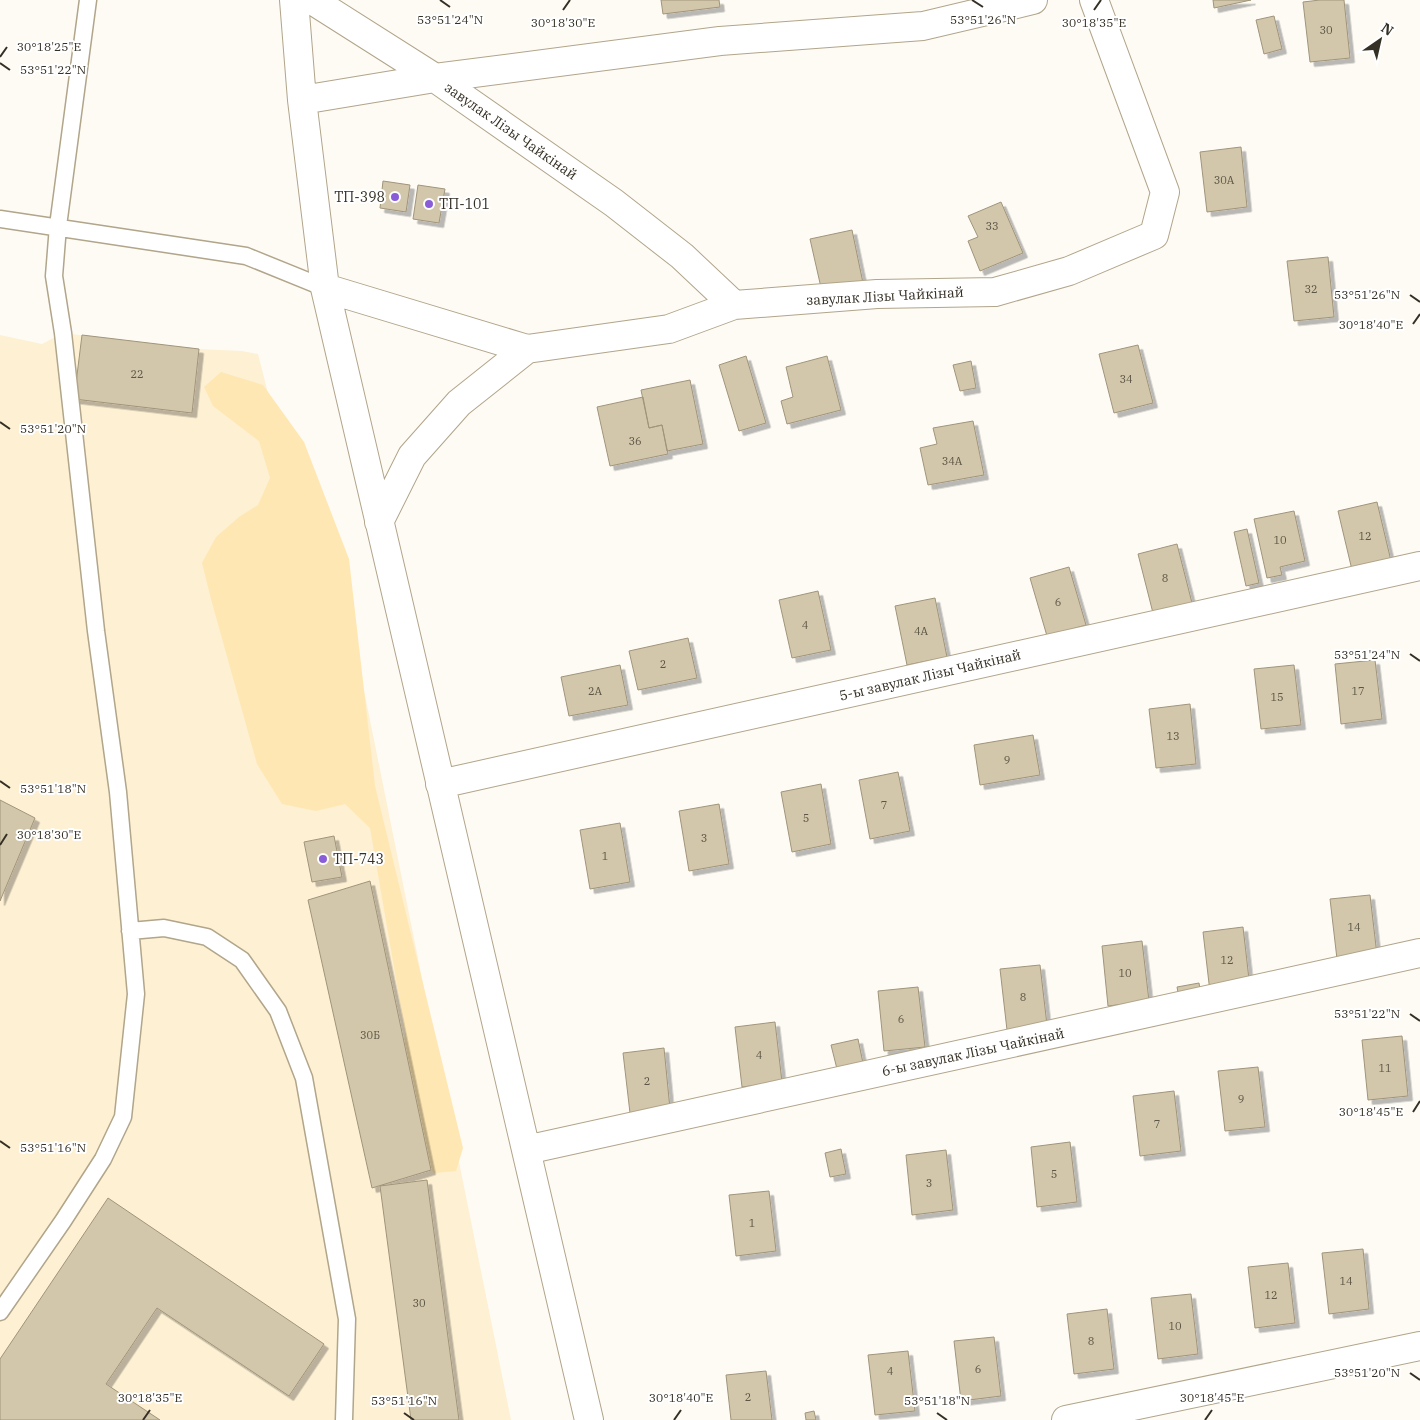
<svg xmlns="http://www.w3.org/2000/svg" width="1420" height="1420" font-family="'IBM Plex Serif',serif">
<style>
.built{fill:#fdf0d3}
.green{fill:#fee7b3}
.building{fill:#d3c7ab;stroke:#a0947a;filter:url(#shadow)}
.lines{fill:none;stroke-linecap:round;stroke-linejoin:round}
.service-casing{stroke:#b1a58a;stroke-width:19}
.minor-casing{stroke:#b1a58a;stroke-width:30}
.service{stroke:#fff;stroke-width:16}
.minor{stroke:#fff;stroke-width:28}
.ticks{fill:none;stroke:#353025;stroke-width:2}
.poi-dot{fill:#895dd7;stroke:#fff;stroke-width:2}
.labels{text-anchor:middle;stroke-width:4;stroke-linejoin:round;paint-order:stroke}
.number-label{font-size:11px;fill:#5c5646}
.street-label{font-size:14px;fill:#353025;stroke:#fff}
.poi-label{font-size:14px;fill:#353025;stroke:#fff;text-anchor:start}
.ticks-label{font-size:12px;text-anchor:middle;fill:#353025;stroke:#fff;stroke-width:4;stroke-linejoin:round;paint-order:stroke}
</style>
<defs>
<filter id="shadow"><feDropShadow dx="4.5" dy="4.5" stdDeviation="0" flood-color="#0004"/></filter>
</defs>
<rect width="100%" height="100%" fill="#fefbf5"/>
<path class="built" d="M 63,333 L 199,349 L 242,351 L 258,354 L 318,590 L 347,606 L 511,1420 L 0,1420 L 0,335 L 42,344 Z"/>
<path class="green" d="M 221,372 L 263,385 L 304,442 L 349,559 L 375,786 L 463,1148 L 456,1171 L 434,1173 L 417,1152 L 402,1094 L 405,1031 L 370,828 L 345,804 L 316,811 L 282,804 L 257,764 L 211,599 L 202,563 L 216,537 L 239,517 L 258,505 L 270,478 L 259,441 L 213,406 L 204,387 Z"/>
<path class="building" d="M 661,0 L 719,0 L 720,7 L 663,14 Z
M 1213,0 L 1251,0 L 1214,8 Z
M 1320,0 L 1344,0 L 1350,58 L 1310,62 L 1303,2 Z
M 1274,16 L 1282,49 L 1264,54 L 1256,20 Z
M 1241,147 L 1247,207 L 1207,212 L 1200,152 Z
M 383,181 L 410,185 L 406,212 L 380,208 Z
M 418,185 L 445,189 L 439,223 L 413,219 Z
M 1001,202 L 1023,253 L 980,271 L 968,241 L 978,237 L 968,216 Z
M 852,230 L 863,283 L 822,292 L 810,239 Z
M 1328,257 L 1334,317 L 1294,321 L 1287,261 Z
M 82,335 L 199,349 L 192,413 L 74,399 Z
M 1138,345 L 1153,403 L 1114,413 L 1099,354 Z
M 746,356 L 766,423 L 739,431 L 719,365 Z
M 827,356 L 841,410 L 787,424 L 781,401 L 793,397 L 786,367 Z
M 971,361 L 976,388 L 960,391 L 953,365 Z
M 690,380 L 703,444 L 667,451 L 662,425 L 649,428 L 641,390 Z
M 643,397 L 649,428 L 662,425 L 668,454 L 610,466 L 597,407 Z
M 973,421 L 984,475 L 928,485 L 920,448 L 937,444 L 933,428 Z
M 1377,502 L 1391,561 L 1352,570 L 1338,511 Z
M 1294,511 L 1305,561 L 1280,567 L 1282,575 L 1267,578 L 1254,519 Z
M 1247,529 L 1259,583 L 1246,586 L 1234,532 Z
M 1177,544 L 1192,603 L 1153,613 L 1138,554 Z
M 1069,567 L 1086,625 L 1047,636 L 1030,578 Z
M 818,591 L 831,650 L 792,658 L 779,600 Z
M 935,598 L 947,657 L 907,665 L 895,606 Z
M 688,638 L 697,678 L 638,690 L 629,651 Z
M 1375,660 L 1382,719 L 1341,724 L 1335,664 Z
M 620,665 L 628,705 L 569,716 L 561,677 Z
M 1294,665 L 1301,725 L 1261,729 L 1254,669 Z
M 1190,704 L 1196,764 L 1156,768 L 1149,709 Z
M 1033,735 L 1040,775 L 980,785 L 974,745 Z
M 898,772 L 910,831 L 870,839 L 859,780 Z
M 821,784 L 831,844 L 792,852 L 781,792 Z
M 0,800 L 35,818 L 0,901 Z
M 719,804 L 729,864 L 689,871 L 679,811 Z
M 620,823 L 630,882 L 590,889 L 580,830 Z
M 334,836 L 342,877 L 312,882 L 304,842 Z
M 370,881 L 431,1170 L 372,1188 L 308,900 Z
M 1370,895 L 1377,955 L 1337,959 L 1330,899 Z
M 1243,927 L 1250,988 L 1210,992 L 1203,932 Z
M 1142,941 L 1149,1001 L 1108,1006 L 1102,946 Z
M 1040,965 L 1047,1025 L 1007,1030 L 1000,969 Z
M 1199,983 L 1203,1006 L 1181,1009 L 1177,987 Z
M 918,987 L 925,1047 L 884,1051 L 878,991 Z
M 775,1022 L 782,1082 L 742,1087 L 735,1027 Z
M 1402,1036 L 1408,1096 L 1368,1100 L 1362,1040 Z
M 858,1039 L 864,1068 L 838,1073 L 831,1045 Z
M 664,1048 L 670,1109 L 630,1113 L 623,1053 Z
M 1258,1067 L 1265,1127 L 1225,1131 L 1218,1071 Z
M 1174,1091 L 1181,1151 L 1140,1156 L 1133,1096 Z
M 1070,1142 L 1077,1202 L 1037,1207 L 1031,1147 Z
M 841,1149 L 846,1174 L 830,1177 L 825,1153 Z
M 946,1150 L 953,1210 L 912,1215 L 906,1155 Z
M 427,1180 L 459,1420 L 411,1420 L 380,1186 Z
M 769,1191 L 776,1251 L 736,1256 L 729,1195 Z
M 108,1198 L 324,1344 L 289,1396 L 157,1308 L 106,1384 L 160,1420 L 0,1420 L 0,1359 Z
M 1363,1249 L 1369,1309 L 1329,1314 L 1322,1253 Z
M 1288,1263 L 1295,1323 L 1255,1328 L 1248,1267 Z
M 1191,1294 L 1198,1354 L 1158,1359 L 1151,1298 Z
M 1107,1309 L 1114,1369 L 1074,1374 L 1067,1314 Z
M 994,1337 L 1001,1396 L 961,1401 L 954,1341 Z
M 908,1351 L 915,1411 L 875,1415 L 868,1355 Z
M 766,1371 L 772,1420 L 731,1420 L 726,1375 Z
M 814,1411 L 816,1420 L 806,1420 L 805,1413 Z"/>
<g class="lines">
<defs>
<path id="service" d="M 0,219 L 246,256 L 325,288
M 130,931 L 164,928 L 207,937 L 242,960 L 278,1011 L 304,1078 L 347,1319 L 344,1420
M 0,1312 L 63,1221 L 103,1159 L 123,1117 L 136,994 L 118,792 L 96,631 L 63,333 L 54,276 L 58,226 L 88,0"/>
<path id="minor" d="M 294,0 L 302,100 L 325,288 L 589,1420
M 1033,0 L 923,26 L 720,41 L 435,78 L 614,203 L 682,256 L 734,305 L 877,294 L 995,292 L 1069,271 L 1154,235 L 1165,192 L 1094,0
M 302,100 L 435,78 L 312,0
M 325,288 L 527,349 L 669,329 L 734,305
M 379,522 L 412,456 L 459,403 L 527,349
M 440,784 L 1420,566
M 526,1150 L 1420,953
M 1066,1420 L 1420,1346"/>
</defs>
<use href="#service" class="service-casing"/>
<use href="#minor" class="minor-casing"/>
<use href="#service" class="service"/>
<use href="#minor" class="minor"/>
</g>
<path class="ticks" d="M 440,0 L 450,7M 972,0 L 983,7M 563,10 L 570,0M 1094,10 L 1101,0M 0,57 L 7,47M 0,63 L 10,70M 1410,295 L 1420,302M 1413,324 L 1420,314M 0,422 L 10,429M 1410,654 L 1420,661M 0,781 L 10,788M 0,845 L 7,834M 1410,1014 L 1420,1021M 1413,1112 L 1420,1101M 0,1141 L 10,1148M 1410,1373 L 1420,1380M 404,1413 L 414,1420M 937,1413 L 947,1420M 143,1420 L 150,1410M 674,1420 L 681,1410M 1205,1420 L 1212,1410"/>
<g class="poi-dot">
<circle cx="395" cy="197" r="5"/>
<circle cx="429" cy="204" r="5"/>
<circle cx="323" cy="859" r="5"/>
</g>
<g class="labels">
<g class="number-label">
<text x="1326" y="34">30</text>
<text x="1224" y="184">30А</text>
<text x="992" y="230">33</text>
<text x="1311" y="293">32</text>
<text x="137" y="378">22</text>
<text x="1126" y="383">34</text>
<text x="635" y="445">36</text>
<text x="952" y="465">34А</text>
<text x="1365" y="540">12</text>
<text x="1280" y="544">10</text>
<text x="1165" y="582">8</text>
<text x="1058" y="606">6</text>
<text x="805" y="629">4</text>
<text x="921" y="635">4А</text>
<text x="663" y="668">2</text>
<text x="595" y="695">2А</text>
<text x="1358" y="695">17</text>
<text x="1277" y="701">15</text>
<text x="1173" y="740">13</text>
<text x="1007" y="764">9</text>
<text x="884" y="809">7</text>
<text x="806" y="822">5</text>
<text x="704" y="842">3</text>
<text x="605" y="860">1</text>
<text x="1354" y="931">14</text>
<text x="1227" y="964">12</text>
<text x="1125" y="977">10</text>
<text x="1023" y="1001">8</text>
<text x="901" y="1023">6</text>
<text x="370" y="1039">30Б</text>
<text x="759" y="1059">4</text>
<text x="1385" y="1072">11</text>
<text x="647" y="1085">2</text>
<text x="1241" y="1103">9</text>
<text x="1157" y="1128">7</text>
<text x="1054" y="1178">5</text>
<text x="929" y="1187">3</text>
<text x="752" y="1227">1</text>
<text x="1346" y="1285">14</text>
<text x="1271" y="1299">12</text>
<text x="419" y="1307">30</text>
<text x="1175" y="1330">10</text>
<text x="1091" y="1345">8</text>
<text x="978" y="1373">6</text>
<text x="890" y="1375">4</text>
<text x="748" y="1401">2</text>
</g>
<g class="street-label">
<text transform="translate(511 131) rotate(35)" y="5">завулак Лізы Чайкінай</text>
<text transform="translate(885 296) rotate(-3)" y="5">завулак Лізы Чайкінай</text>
<text transform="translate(930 675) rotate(-13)" y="5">5-ы завулак Лізы Чайкінай</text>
<text transform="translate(973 1052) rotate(-12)" y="5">6-ы завулак Лізы Чайкінай</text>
</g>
<g class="poi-label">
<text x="385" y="202" text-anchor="end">ТП-398</text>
<text x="439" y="209">ТП-101</text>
<text x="333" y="864">ТП-743</text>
</g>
</g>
<g class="ticks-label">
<text x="450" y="24">53°51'24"N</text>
<text x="983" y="24">53°51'26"N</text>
<text x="563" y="27">30°18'30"E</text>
<text x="1094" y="27">30°18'35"E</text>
<text x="49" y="51">30°18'25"E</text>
<text x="53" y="74">53°51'22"N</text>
<text x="1367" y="299">53°51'26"N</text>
<text x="1371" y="329">30°18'40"E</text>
<text x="53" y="433">53°51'20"N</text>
<text x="1367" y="659">53°51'24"N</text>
<text x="53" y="793">53°51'18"N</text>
<text x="49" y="839">30°18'30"E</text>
<text x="1367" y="1018">53°51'22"N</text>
<text x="1371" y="1116">30°18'45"E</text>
<text x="53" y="1152">53°51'16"N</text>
<text x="1367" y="1377">53°51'20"N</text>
<text x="150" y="1402">30°18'35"E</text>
<text x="681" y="1402">30°18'40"E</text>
<text x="1212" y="1402">30°18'45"E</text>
<text x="404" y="1405">53°51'16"N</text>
<text x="937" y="1405">53°51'18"N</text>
</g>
<g transform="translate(1380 40) rotate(34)" stroke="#ffffff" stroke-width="4" paint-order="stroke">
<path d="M0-4L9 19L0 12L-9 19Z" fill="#353025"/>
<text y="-8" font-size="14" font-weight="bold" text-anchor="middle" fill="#353025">N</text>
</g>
</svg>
